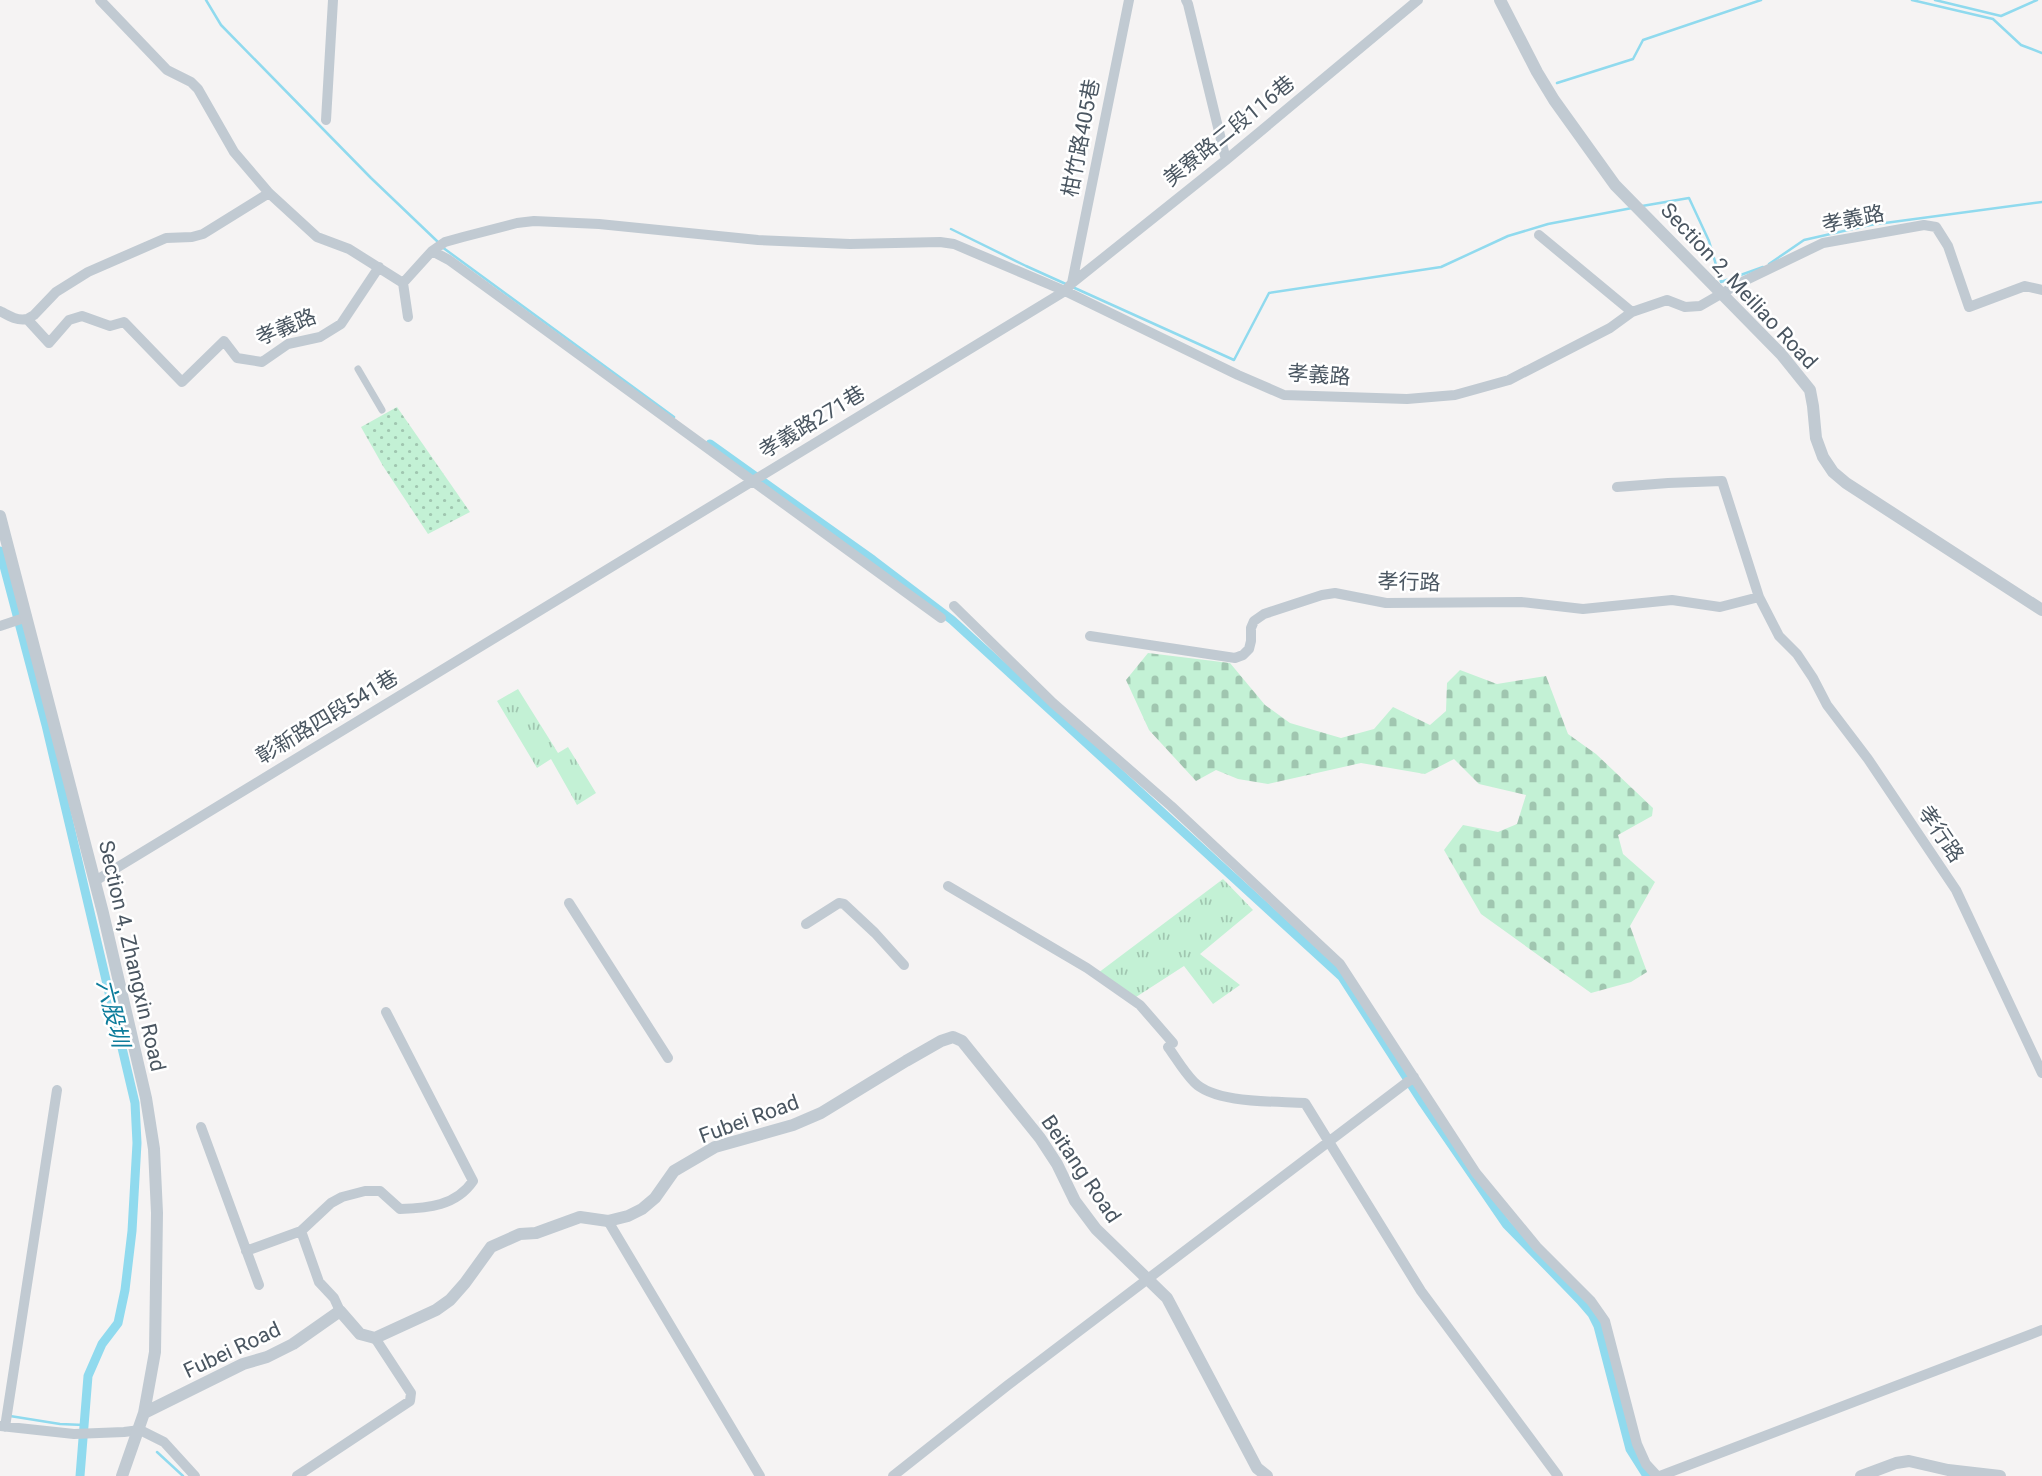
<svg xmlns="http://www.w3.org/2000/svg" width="2042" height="1476" font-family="Roboto,'Noto Sans TC',sans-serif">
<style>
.grass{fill:url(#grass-tufts)}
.cemetery{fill:url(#cemetery-stones)}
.park{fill:url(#park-dots)}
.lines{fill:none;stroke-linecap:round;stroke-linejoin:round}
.stream{stroke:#90daee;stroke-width:2.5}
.canal{stroke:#90daee;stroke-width:9}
.pedestrian{stroke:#c1cad2;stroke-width:7}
.minor{stroke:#c1cad2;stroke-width:10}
.tertiary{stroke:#c1cad2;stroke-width:12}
.labels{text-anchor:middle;stroke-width:5;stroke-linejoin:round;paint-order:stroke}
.street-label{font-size:21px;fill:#4a5661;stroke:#fff}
.water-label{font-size:23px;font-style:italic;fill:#0c7c9b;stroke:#fff}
</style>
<defs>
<pattern id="grass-tufts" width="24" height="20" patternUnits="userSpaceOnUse" patternTransform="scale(1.75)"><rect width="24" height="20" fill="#c3f1d5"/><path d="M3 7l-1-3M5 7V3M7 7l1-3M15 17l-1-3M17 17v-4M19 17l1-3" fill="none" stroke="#a0c6b0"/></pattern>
<pattern id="cemetery-stones" width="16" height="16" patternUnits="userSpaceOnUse" patternTransform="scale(1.75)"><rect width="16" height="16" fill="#c3f1d5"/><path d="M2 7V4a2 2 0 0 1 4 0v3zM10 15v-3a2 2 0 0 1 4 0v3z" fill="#a0c6b0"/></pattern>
<pattern id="park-dots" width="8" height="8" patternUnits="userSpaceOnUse" patternTransform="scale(1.75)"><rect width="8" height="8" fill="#c3f1d5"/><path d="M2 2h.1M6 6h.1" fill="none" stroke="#a0c6b0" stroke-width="1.8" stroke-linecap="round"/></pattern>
</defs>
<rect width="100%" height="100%" fill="#f5f3f3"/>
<path class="grass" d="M 518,689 L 558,753 L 568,747 L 596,793 L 577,805 L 551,759 L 537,768 L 497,701 Z
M 1223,879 L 1253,910 L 1200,954 L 1240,985 L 1213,1004 L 1184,966 L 1136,997 L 1098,973 Z"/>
<path class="cemetery" d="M 1148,653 L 1230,663 L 1265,705 L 1290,723 L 1341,738 L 1374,729 L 1393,707 L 1430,725 L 1446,711 L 1447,683 L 1460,670 L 1497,684 L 1546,676 L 1568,734 L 1596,754 L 1653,808 L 1652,816 L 1618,835 L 1623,854 L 1655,882 L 1630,926 L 1647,972 L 1631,982 L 1591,993 L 1481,914 L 1444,850 L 1463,825 L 1498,832 L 1517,824 L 1526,795 L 1479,784 L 1454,759 L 1425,774 L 1361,763 L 1268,784 L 1238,779 L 1216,770 L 1196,781 L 1149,730 L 1126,680 Z"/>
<path class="park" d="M 397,407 L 470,512 L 428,534 L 383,466 L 361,427 Z"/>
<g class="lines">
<path class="stream" d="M 206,0 L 221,25 L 371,178 L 438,242
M 1912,0 L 1993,19 L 2021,45 L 2042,53
M 1935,0 L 2001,16 L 2037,0
M 1557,83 L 1633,59 L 1643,40 L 1761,0
M 1642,206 L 1689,198 L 1709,241 L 1721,282 L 1763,267
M 951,229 L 1026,266 L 1234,360 L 1269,293 L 1441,267 L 1508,236 L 1548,224 L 1632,208
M 442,247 L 674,417
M 1769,264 L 1804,240 L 1870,225 L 2042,202
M 10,1416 L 60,1424 L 84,1425
M 157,1452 L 183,1476"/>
<path class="canal" d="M 710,444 L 873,560 L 952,620 L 1342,977 L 1423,1103 L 1506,1224 L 1580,1300 L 1592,1314 L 1598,1326 L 1630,1449 L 1647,1476
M 0,551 L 46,725 L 135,1103 L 137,1143 L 132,1231 L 125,1290 L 118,1323 L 102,1344 L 88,1376 L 80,1476"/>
<path class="pedestrian" d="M 358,369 L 382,410"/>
<path class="minor" d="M 100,0 L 167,70 L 191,82 L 198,89 L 234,152 L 269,193 L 317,237 L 349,249 L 403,283
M 1186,0 L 1188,4 L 1226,160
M 326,120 L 333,0
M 1539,235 L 1632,312 L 1667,300 L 1685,307 L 1700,306 L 1740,283 L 1823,243 L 1924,225 L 1936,227 L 1948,246 L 1969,307 L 2025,286 L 2042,290
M 1072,283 L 1129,0
M 0,311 C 9,316 17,321 27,319 L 49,343 L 69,320 L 82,316 L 110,326 L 124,322 L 182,382 L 224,341 L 237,358 L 262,362 L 288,344 L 320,337 L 341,324 L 379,267
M 408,317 L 403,283 L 432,251
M 27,319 L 34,315 L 56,292 L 88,272 L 166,238 L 192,237 L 203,234 L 269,193
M 1617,487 L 1668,483 L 1722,481 L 1759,597 L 1779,636 L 1797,654 L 1813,678 L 1827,705 L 1868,759 L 1956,890 L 2042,1073
M 954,606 L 1053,703 L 1171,806 L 1340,964 L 1476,1173 L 1537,1247 L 1591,1301 L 1605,1321 L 1637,1444 L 1646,1464 L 1657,1476
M 941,618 L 449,260 L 432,251 L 445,242 L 463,237 L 517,223 L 534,221 L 599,224 L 758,240 L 850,244 L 940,242 L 954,244 L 1065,291 L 1238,375 L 1284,395 L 1407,399 L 1455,395 L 1509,380 L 1610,328 L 1632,312
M 0,626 L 27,617
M 1090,636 L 1235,658 L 1243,655 L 1249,649 L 1251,641 L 1251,628 L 1254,621 L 1264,614 L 1322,595 L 1335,593 L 1386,603 L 1521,602 L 1583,609 L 1672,600 L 1720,607 L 1759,597
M 95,881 L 1065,291 L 1072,283 L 1226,160 L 1418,0
M 948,886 L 1087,968 L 1140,1005 L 1173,1043
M 569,903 L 668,1058
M 806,924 L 839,903 L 844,904 L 875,933 L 904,965
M 1168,1047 C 1176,1058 1184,1072 1194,1082 C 1215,1104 1276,1101 1305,1103 L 1421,1291 L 1558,1476
M 201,1127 L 259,1285
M 608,1221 L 760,1476
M 301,1231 L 319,1282 L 334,1298 L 340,1311
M 246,1251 L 301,1231 L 331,1203 L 342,1197 L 365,1191 L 380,1191 L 400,1209 C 428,1208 456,1206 473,1181 L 386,1012
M 0,1426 L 74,1434 L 124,1432 L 140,1430 L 164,1442 L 195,1476
M 5,1427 L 57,1090
M 297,1476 L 410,1401 L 411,1393 L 375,1338
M 893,1476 L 1008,1385 L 1414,1077
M 1660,1476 L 2042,1330"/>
<path class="tertiary" d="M 1500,0 L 1537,72 L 1554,100 L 1615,185 L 1781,354 L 1810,390 L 1813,406 L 1816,438 L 1823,457 L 1833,472 L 1846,483 L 2042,610
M 0,516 L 103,913 L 146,1098 L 154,1149 L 157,1213 L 155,1352 L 144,1413 L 122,1476
M 144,1413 L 243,1364 L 267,1357 L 293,1344 L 340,1311 L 360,1334 L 375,1338 L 436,1310 L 450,1300 L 465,1283 L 491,1247 L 520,1234 L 536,1233 L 580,1217 L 608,1221 L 628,1216 L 642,1209 L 655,1198 L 674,1171 L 715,1147 L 793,1125 L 821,1113 L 906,1061 L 941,1041 L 953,1037 L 962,1041 L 1040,1138 L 1057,1164 L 1075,1201 L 1096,1229 L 1167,1298 L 1257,1468 L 1267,1476
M 1861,1476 L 1896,1463 L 1909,1461 L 1948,1470 L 2000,1476"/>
</g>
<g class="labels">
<g class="street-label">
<text transform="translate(1229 131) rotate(-39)" y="7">美寮路二段116巷</text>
<text transform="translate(1081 138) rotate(-79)" y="7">柑竹路405巷</text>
<text transform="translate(1853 219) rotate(-11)" y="7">孝義路</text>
<text transform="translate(1739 286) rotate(47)" y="7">Section 2, Meiliao Road</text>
<text transform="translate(286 327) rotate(-22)" y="7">孝義路</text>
<text transform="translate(1319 375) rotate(4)" y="7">孝義路</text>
<text transform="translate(812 422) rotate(-31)" y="7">孝義路271巷</text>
<text transform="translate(1409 582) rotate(2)" y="7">孝行路</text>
<text transform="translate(327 717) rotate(-31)" y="7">彰新路四段541巷</text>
<text transform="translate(1941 834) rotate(56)" y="7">孝行路</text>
<text transform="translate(132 956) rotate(77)" y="7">Section 4, Zhangxin Road</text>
<text transform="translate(749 1119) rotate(-20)" y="7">Fubei Road</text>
<text transform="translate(1081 1169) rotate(56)" y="7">Beitang Road</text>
<text transform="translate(232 1350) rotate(-25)" y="7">Fubei Road</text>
</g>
<g class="water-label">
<text transform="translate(113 1013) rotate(76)" y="8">六股圳</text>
</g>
</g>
</svg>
